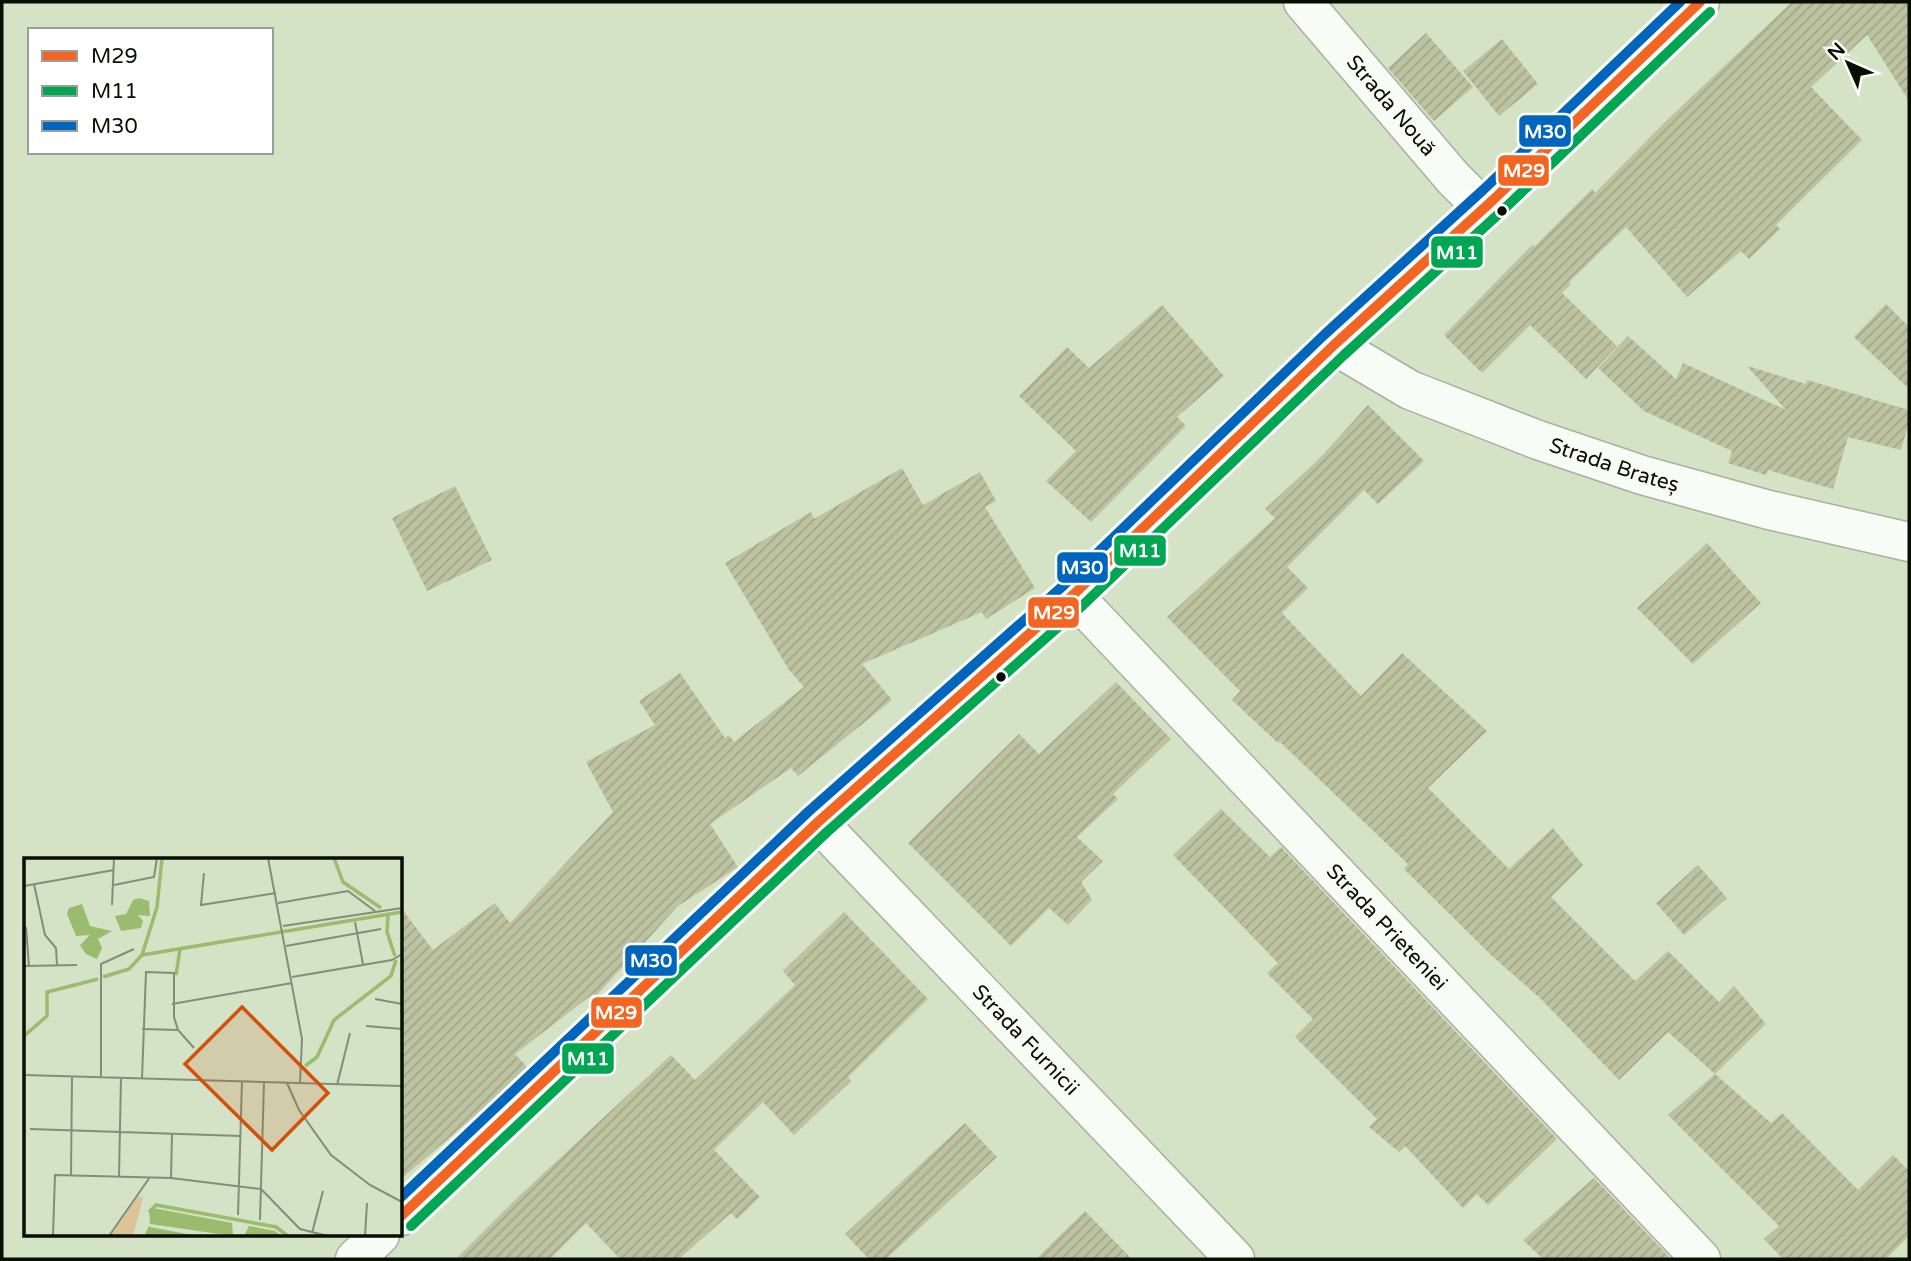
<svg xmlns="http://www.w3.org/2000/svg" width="1911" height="1261" font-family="'Varela Round',sans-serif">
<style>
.building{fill:url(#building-hatch)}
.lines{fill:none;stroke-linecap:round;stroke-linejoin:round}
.minor-casing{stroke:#a7b29c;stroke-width:41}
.tertiary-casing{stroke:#a7b29c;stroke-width:41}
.minor{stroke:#f9fbf6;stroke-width:38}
.tertiary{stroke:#f9fbf6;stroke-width:38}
.bus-1-casing{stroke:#fff;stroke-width:16}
.bus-2-casing{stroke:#fff;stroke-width:16}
.bus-3-casing{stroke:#fff;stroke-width:16}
.bus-1{stroke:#f26522;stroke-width:10}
.bus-2{stroke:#00a651;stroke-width:10}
.bus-3{stroke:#0065bd;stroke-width:10}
.bus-dot{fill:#080f01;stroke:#fff;stroke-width:2.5}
.labels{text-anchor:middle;stroke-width:5;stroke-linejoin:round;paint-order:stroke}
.street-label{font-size:21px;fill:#080f01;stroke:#fff}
.inset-river{fill:none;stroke:#9bbb6e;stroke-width:3.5}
.inset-road{fill:none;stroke:#828e77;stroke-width:2}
.view{fill:#d2520b;fill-opacity:0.15;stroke:#d2520b;stroke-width:3.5}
.inset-edge{fill:none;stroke:#080f01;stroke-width:3.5}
.line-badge{stroke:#fff;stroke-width:2.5}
.badge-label{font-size:19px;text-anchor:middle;font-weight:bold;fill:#fff}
</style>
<defs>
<pattern id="building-hatch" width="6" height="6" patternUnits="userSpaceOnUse" patternTransform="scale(1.75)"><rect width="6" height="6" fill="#bdc3a1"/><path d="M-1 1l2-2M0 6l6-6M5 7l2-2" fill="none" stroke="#a1a689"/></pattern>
</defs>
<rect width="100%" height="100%" fill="#d4e2c6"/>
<path class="building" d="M 1792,2 L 1909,2 L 1909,101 L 1867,35 L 1811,87 L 1862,140 L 1776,225 L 1780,229 L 1749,259 L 1741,251 L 1687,297 L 1626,227 L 1569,282 L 1571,284 L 1562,293 L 1617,346 L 1586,379 L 1530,325 L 1482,373 L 1444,335 L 1532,245 L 1534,247 L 1592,189 L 1595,193 L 1665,122 Z
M 1426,33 L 1473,87 L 1434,121 L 1388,68 Z
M 1502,39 L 1538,84 L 1499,116 L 1463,71 Z
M 1886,304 L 1909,327 L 1909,389 L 1854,337 Z
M 1162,305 L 1224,376 L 1177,417 L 1186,426 L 1091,522 L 1046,481 L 1076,451 L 1019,396 L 1067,347 L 1089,368 Z
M 1628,336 L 1676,379 L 1683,363 L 1786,410 L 1747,366 L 1806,384 L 1807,380 L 1909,410 L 1909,423 L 1901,450 L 1848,437 L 1833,489 L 1768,470 L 1766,475 L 1728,463 L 1732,451 L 1644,411 L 1598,368 Z
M 1368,405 L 1424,461 L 1378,504 L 1364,490 L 1287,567 L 1308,588 L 1282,613 L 1361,696 L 1402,653 L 1487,731 L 1428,788 L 1509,869 L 1553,828 L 1583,865 L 1551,897 L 1635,981 L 1668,951 L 1719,1002 L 1734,986 L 1766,1024 L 1715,1074 L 1668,1032 L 1619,1080 L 1540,998 L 1492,956 L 1404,869 L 1408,864 L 1280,742 L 1278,743 L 1232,700 L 1240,691 L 1167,617 L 1275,518 L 1265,509 L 1319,459 Z
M 902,468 L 923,505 L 980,472 L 996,501 L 985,507 L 1035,588 L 986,619 L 982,612 L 862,664 L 892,700 L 798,776 L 791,768 L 710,824 L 738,867 L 678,906 L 596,996 L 593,994 L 515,1054 L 527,1067 L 482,1110 L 401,1179 L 401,908 L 433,950 L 495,903 L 510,923 L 613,812 L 586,762 L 655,725 L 639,701 L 680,673 L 725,738 L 729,735 L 734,742 L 804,687 L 789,670 L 725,563 L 811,512 L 814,519 Z
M 455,486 L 492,560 L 427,591 L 392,518 Z
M 1707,543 L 1761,603 L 1693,664 L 1637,608 Z
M 1116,682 L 1171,739 L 1113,794 L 1118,799 L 1077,837 L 1103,861 L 1081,882 L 1092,900 L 1068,925 L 1049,908 L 1011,946 L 908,843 L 1019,734 L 1039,754 Z
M 1221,809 L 1270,857 L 1281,847 L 1557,1139 L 1488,1205 L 1477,1194 L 1463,1208 L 1405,1146 L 1399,1152 L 1369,1127 L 1377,1119 L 1295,1037 L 1313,1019 L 1267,973 L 1278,963 L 1173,855 Z
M 1698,865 L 1727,898 L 1684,935 L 1656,903 Z
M 844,912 L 928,999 L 848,1077 L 851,1081 L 794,1135 L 763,1102 L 714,1150 L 760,1197 L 737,1219 L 731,1213 L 679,1259 L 620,1259 L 586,1223 L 550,1259 L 456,1259 L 519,1196 L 671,1055 L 695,1080 L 795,985 L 783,971 Z
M 1715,1074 L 1771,1123 L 1782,1113 L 1858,1190 L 1893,1155 L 1909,1171 L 1909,1236 L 1886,1259 L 1783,1259 L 1764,1239 L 1779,1226 L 1668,1115 Z
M 965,1123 L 997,1157 L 886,1259 L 869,1259 L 845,1234 Z
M 1594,1178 L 1671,1259 L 1543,1259 L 1523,1240 Z
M 1085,1211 L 1132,1259 L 1036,1259 Z"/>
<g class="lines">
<defs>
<g id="minor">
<path id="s1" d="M 1303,2 L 1453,178 L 1483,208"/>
<path id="s2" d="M 1334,345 L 1410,390 L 1538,440 L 1642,475 L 1769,510 L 1909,542"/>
<path id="s3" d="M 1073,595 L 1701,1259"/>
<path id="s4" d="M 818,822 L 1235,1259"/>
</g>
<path id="tertiary" d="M 401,1216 L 818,822 L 1073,595 L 1334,345 L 1493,200 L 1700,2
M 355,1259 L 380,1235"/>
</defs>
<use href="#minor" class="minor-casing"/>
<use href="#tertiary" class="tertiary-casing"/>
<use href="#minor" class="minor"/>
<use href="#tertiary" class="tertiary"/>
<defs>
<path id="bus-1" d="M 401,1216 L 818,822 L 1073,595 L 1334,345 L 1493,200 L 1700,2"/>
<path id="bus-2" d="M 411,1226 L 827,832 L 1083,605 L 1344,355 L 1503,210 L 1710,12"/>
<path id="bus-3" d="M 401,1197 L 808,812 L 1064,585 L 1324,335 L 1483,190 L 1680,2"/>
</defs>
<use href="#bus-1" class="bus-1-casing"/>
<use href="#bus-2" class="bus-2-casing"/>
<use href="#bus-3" class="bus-3-casing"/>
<use href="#bus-1" class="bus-1"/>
<use href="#bus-2" class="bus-2"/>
<use href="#bus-3" class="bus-3"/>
</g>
<g class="bus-dot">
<circle cx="1502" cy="211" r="6"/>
<circle cx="1001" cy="677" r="6"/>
</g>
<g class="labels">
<g class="street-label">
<text dy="7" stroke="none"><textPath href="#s1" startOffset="136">Strada Nouă</textPath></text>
<text dy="7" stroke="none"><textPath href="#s2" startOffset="306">Strada Brateș</textPath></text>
<text dy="7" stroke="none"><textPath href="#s3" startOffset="457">Strada Prieteniei</textPath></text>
<text dy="7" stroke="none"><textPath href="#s4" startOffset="301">Strada Furnicii</textPath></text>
</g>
</g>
<g transform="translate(24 858)">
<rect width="378" height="378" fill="#d4e2c6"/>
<path d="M 114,338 L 119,340 L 109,378 L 87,377 Z" fill="#dbc498"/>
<path d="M 115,40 L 125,43 L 126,58 L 114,57 L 119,63 L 117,70 L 97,73 L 91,58 L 102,56 L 109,42 ZM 58,46 L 66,68 L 88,73 L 74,81 L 78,90 L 73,101 L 62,96 L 56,87 L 66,77 L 52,78 L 43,56 L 45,50 ZM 129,350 L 208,365 L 209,378 L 126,366 L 125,353 ZM 125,368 L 126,369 L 174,378 L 120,378 ZM 225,368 L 251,373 L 258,378 L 220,378 Z" fill="#9bbb6e"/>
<path class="inset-river" d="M 310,0 L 319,24 L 357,50M 364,56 L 363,74 L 371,98M 118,97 L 378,54M 152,117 L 156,91M 79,119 L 105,111 L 118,97 L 133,49 L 138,0M 0,178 L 23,158 L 23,134 L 74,121M 281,208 L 293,199 L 310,162 L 367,118 L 372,102M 125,354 L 132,347 L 252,369 L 264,378"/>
<path class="inset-road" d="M 244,0 L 278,181 L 276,225M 180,15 L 177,47 L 252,35M 10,26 L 21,77 L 32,90 L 33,107M 90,27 L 130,19 L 133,0M 0,28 L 90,12M 254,45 L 324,33 L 351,53M 88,47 L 90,0M 331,64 L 339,106M 259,68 L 378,50M 2,69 L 5,108M 262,88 L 357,71M 0,108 L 53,107M 268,119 L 368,102 L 378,96M 351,141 L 378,146M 148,146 L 268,125M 342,168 L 378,171M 118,171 L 154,172M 0,217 L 378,228M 77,219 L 77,106 L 110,91M 118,220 L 122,114 L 150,115 L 150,159 L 154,172 L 170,190M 263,225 L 275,252 L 307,297 L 346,327 L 378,344M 313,227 L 326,175M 6,271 L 217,278M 47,317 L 48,218M 95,318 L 97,220M 147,320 L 148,276M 214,357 L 218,223M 236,362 L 240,224M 288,375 L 299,333M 29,378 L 31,317 L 147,320 L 237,331 L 276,371 L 304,378M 85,378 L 126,319M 341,378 L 343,345"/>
<path class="view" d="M 218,149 L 304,235 L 248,292 L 161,206 Z"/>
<rect width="378" height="378" class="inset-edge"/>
</g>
<g class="line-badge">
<rect x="1518" y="114" width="54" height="34" rx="7" fill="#0065bd"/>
<rect x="1497" y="154" width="53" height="33" rx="7" fill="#f26522"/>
<rect x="1430" y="235" width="54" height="34" rx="7" fill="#00a651"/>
<rect x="1113" y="534" width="54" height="33" rx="7" fill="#00a651"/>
<rect x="1056" y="551" width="53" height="33" rx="7" fill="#0065bd"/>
<rect x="1027" y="596" width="53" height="33" rx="7" fill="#f26522"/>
<rect x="624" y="944" width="54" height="33" rx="7" fill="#0065bd"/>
<rect x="590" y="996" width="53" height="33" rx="7" fill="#f26522"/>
<rect x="561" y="1042" width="54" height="33" rx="7" fill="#00a651"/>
</g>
<g class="badge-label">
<text x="1545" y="138">M30</text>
<text x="1524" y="177">M29</text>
<text x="1457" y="259">M11</text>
<text x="1140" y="557">M11</text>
<text x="1082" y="574">M30</text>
<text x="1054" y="619">M29</text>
<text x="651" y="967">M30</text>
<text x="616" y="1019">M29</text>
<text x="588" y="1065">M11</text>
</g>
<rect width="1911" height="1261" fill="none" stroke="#080f01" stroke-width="7"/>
<rect x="28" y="28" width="245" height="126" fill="#ffffff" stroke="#9c9f99" stroke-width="2"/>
<rect x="42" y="51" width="35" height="10" fill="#f26522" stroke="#9c9f99" stroke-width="2"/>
<text x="91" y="63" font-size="21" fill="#080f01">M29</text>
<rect x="42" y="86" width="35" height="10" fill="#00a651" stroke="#9c9f99" stroke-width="2"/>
<text x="91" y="98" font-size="21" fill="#080f01">M11</text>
<rect x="42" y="121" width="35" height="10" fill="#0065bd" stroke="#9c9f99" stroke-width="2"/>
<text x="91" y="133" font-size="21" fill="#080f01">M30</text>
<g transform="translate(1848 63) rotate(315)" stroke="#ffffff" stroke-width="5" paint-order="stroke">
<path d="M0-5L12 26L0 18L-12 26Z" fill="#080f01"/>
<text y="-10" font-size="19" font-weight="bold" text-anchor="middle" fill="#080f01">N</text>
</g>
</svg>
